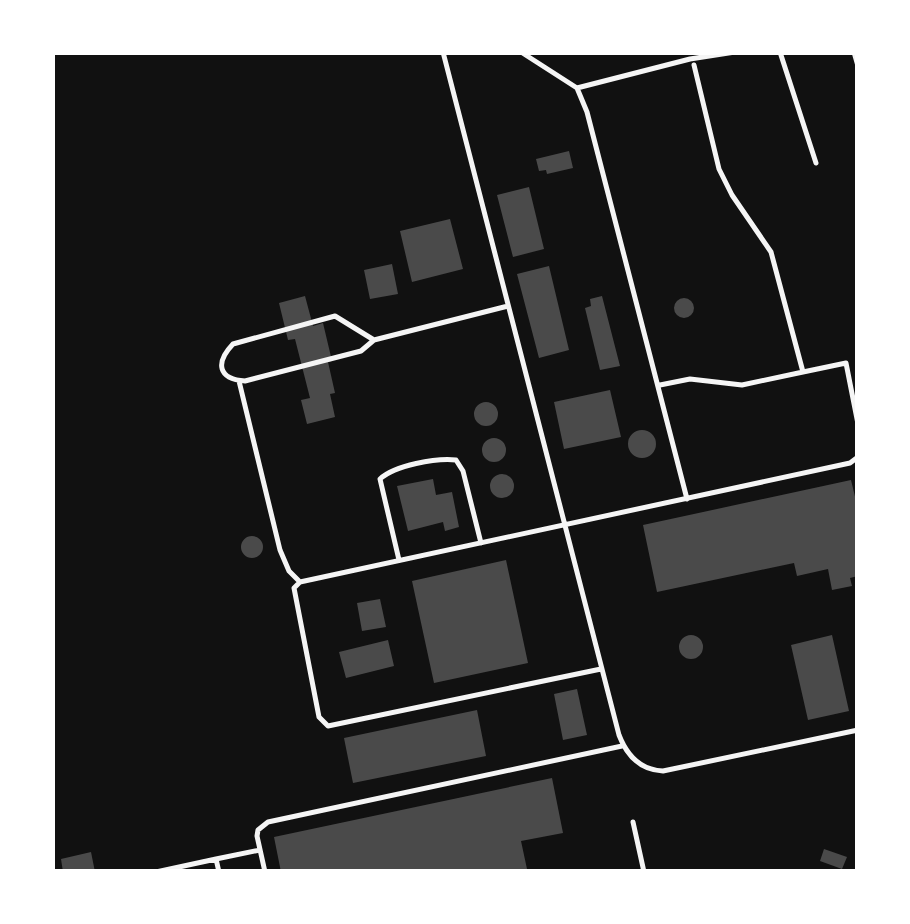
<svg xmlns="http://www.w3.org/2000/svg" width="910" height="924" font-family="Karla,sans-serif">
<style>
.building{fill:#4a4a4a}
.lines{fill:none;stroke-linecap:round;stroke-linejoin:round}
.service{stroke:#f5f5f5;stroke-width:5}
</style>
<rect width="100%" height="100%" fill="#111"/>
<path class="building" d="M 569,151 L 573,168 L 547,174 L 546,170 L 539,171 L 536,159 Z
M 529,187 L 544,249 L 513,257 L 497,195 Z
M 450,219 L 463,269 L 412,282 L 400,231 Z
M 392,264 L 398,294 L 370,299 L 364,270 Z
M 549,266 L 569,350 L 539,358 L 517,274 Z
M 305,296 L 313,326 L 323,323 L 332,361 L 328,362 L 335,393 L 330,394 L 335,417 L 307,424 L 301,400 L 310,398 L 295,339 L 288,340 L 279,303 Z
M 602,296 L 620,366 L 600,370 L 585,308 L 591,306 L 590,299 Z
M674 308a10 10 0 1 1 20 0a10 10 0 1 1-20 0Z
M 610,390 L 621,437 L 564,449 L 554,402 Z
M474 414a12 12 0 1 1 24 0a12 12 0 1 1-24 0Z
M628 444a14 14 0 1 1 28 0a14 14 0 1 1-28 0Z
M482 450a12 12 0 1 1 24 0a12 12 0 1 1-24 0Z
M490 486a12 12 0 1 1 24 0a12 12 0 1 1-24 0Z
M 433,479 L 436,495 L 452,492 L 459,527 L 445,531 L 443,522 L 408,531 L 397,486 Z
M 851,480 L 858,509 L 858,576 L 850,578 L 852,586 L 832,590 L 828,569 L 797,576 L 794,563 L 657,592 L 643,525 Z
M241 547a11 11 0 1 1 22 0a11 11 0 1 1-22 0Z
M 506,560 L 528,663 L 434,683 L 412,581 Z
M 380,599 L 386,627 L 362,631 L 357,603 Z
M679 647a12 12 0 1 1 24 0a12 12 0 1 1-24 0Z
M 832,635 L 849,711 L 808,720 L 791,645 Z
M 388,640 L 394,666 L 346,678 L 339,652 Z
M 577,689 L 587,735 L 563,740 L 554,694 Z
M 477,710 L 486,756 L 353,783 L 344,738 Z
M 552,778 L 563,833 L 521,841 L 527,869 L 515,872 L 281,872 L 274,837 Z
M 824,849 L 847,857 L 842,869 L 820,861 Z
M 91,852 L 95,872 L 63,872 L 61,859 Z"/>
<g class="lines">
<path class="service" d="M 443,52 L 619,735 C 627,756 640,770 663,771 L 858,730
M 521,52 L 577,88 L 587,112 L 687,499
M 780,52 L 816,163
M 854,52 L 858,66
M 694,65 L 719,169 L 732,195 L 771,252 L 803,372 L 846,363 L 858,424
M 577,88 L 690,59 L 735,52
M 374,340 L 361,351 L 245,381 C 218,379 215,363 233,344 L 335,316 L 374,340 L 508,306
M 239,381 L 280,550 L 289,571 L 300,582
M 660,385 L 690,379 L 742,385 L 803,372
M 399,560 L 380,479 C 395,465 436,458 456,460 L 463,471 L 481,543
M 601,669 L 328,726 L 319,717 L 294,588 L 300,582 L 850,463 L 858,457
M 633,822 L 644,872
M 216,859 L 260,850
M 156,872 L 216,859 L 219,872
M 265,872 L 257,836 L 258,830 L 268,822 L 622,746"/>
</g>
<rect width="910" height="924" fill="none" stroke="#ffffff" stroke-width="110"/>
</svg>
